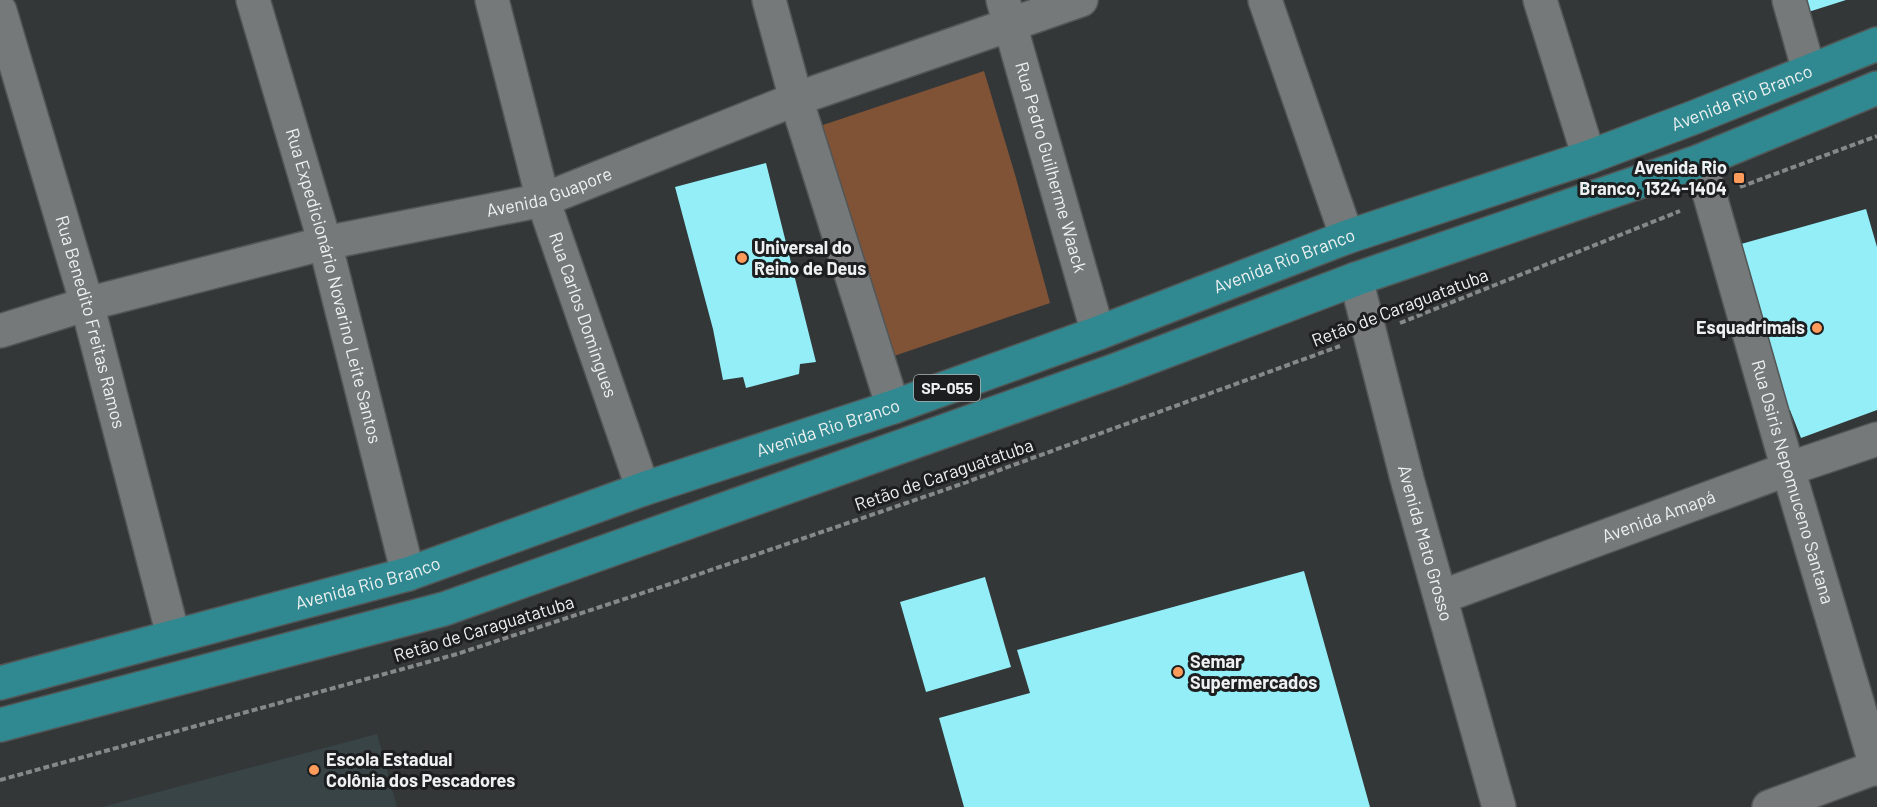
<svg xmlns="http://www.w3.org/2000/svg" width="1877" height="807" font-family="Barlow,sans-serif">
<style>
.built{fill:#384446}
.pitch{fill:#805337}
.building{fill:#94eef8}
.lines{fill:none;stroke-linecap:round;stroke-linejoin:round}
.minor-casing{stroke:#525656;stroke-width:36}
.major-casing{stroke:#525656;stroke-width:36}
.path{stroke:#858989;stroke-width:4;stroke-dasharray:6 3;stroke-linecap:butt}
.minor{stroke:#75797a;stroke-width:33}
.major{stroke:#308990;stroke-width:33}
.poi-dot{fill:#ff9b5a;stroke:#1c1e1f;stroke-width:2}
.labels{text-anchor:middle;stroke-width:6;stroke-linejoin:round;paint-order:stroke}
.shield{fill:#1c1e1f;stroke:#afb2b2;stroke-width:1.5}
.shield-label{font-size:16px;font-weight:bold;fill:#eef1f1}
.street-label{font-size:18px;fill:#eef1f1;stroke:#1c1e1f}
.poi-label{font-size:18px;font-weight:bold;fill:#eef1f1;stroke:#1c1e1f;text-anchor:start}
</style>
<rect width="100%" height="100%" fill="#333738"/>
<path class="built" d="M 377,734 L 397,807 L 102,807 Z"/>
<path class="pitch" d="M 984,71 L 1016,178 L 1050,303 L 891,357 L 820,126 Z"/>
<path class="building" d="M 1798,0 L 1846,0 L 1802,14 Z
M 766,163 L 816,362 L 800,364 L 799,374 L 746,388 L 743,377 L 723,380 L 713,329 L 675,187 Z
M 1866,209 L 1877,247 L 1877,410 L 1801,438 L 1790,410 L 1781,411 L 1734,246 Z
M 1304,571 L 1370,807 L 964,807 L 939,718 L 1030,693 L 1017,650 Z
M 985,577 L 1011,667 L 926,692 L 900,602 Z"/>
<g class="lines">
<defs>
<g id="minor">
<path id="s1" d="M 253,0 L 325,243 L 408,574"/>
<path id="s2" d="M 492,0 L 543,200 L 643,489"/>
<path d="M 769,0 L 796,99 L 893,407"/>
<path id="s3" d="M 1003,0 L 1098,333"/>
<path d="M 1265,0 L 1347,237"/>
<path d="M 1540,0 L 1589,157"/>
<path d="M 1789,0 L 1809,71"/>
<path id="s4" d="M 0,11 L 87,304 L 173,635"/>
<path id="s5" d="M 1700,161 L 1788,469 L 1877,769"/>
<path id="s6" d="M 1356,279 L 1407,479 L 1499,807"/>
<path id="s7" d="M 0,331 L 87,304 L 325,243 L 543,200 L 796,99 L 1081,0"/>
<path id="s8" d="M 1441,597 L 1788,469 L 1877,439"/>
<path d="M 1769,807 L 1877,767"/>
</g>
<g id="major">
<path id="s9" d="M 0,683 L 408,574 L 643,489 L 893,407 L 1098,333 L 1347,237 L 1589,157 L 1695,117 L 1877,44"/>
<path d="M 0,725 L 444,609 L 1116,370 L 1356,279 L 1700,161 L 1877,88"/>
</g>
</defs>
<use href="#minor" class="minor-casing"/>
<use href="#major" class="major-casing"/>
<path class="path" d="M 1740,187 L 1877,136
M 1400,323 L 1680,211
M 0,780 L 457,654 L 670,584 L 953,487 L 1340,346"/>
<use href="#minor" class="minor"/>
<use href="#major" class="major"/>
</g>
<g class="poi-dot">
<rect x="1733" y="172" width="12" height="12" rx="3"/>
<circle cx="742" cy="258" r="6"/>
<circle cx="1817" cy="328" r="6"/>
<circle cx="1178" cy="672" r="6"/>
<circle cx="314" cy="770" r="6"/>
</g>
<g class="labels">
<rect class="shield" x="914" y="375" width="66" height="26" rx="4.5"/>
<g class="shield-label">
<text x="947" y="394">SP-055</text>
</g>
<g class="street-label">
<text dy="6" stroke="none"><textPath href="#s9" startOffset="1839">Avenida Rio Branco</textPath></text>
<text dy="6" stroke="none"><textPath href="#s3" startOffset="174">Rua Pedro Guilherme Waack</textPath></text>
<text dy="6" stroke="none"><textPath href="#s7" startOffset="567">Avenida Guapore</textPath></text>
<text dy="6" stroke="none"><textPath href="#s9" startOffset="1353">Avenida Rio Branco</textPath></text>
<text dy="6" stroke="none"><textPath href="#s1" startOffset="297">Rua Expedicionário Novarino Leite Santos</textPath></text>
<text transform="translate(1400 308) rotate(-21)" y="6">Retão de Caraguatatuba</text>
<text dy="6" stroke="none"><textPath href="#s2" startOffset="328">Rua Carlos Domingues</textPath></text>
<text dy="6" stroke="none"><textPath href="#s4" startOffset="324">Rua Benedito Freitas Ramos</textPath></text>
<text dy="6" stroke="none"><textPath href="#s9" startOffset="867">Avenida Rio Branco</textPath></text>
<text transform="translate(944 475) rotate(-19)" y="6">Retão de Caraguatatuba</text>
<text dy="6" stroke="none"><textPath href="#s5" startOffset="334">Rua Osiris Nepomuceno Santana</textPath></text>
<text dy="6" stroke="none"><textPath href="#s8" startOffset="232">Avenida Amapá</textPath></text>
<text dy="6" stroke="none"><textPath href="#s6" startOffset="273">Avenida Mato Grosso</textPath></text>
<text dy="6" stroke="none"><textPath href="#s9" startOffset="381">Avenida Rio Branco</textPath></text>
<text transform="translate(484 629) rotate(-17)" y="6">Retão de Caraguatatuba</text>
</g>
<g class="poi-label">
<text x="1727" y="174" text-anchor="end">Avenida Rio<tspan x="1727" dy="21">Branco, 1324-1404</tspan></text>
<text x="754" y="254">Universal do<tspan x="754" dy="21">Reino de Deus</tspan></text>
<text x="1805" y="334" text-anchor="end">Esquadrimais</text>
<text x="1190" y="668">Semar<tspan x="1190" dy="21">Supermercados</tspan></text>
<text x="326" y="766">Escola Estadual<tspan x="326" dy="21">Colônia dos Pescadores</tspan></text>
</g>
</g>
</svg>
